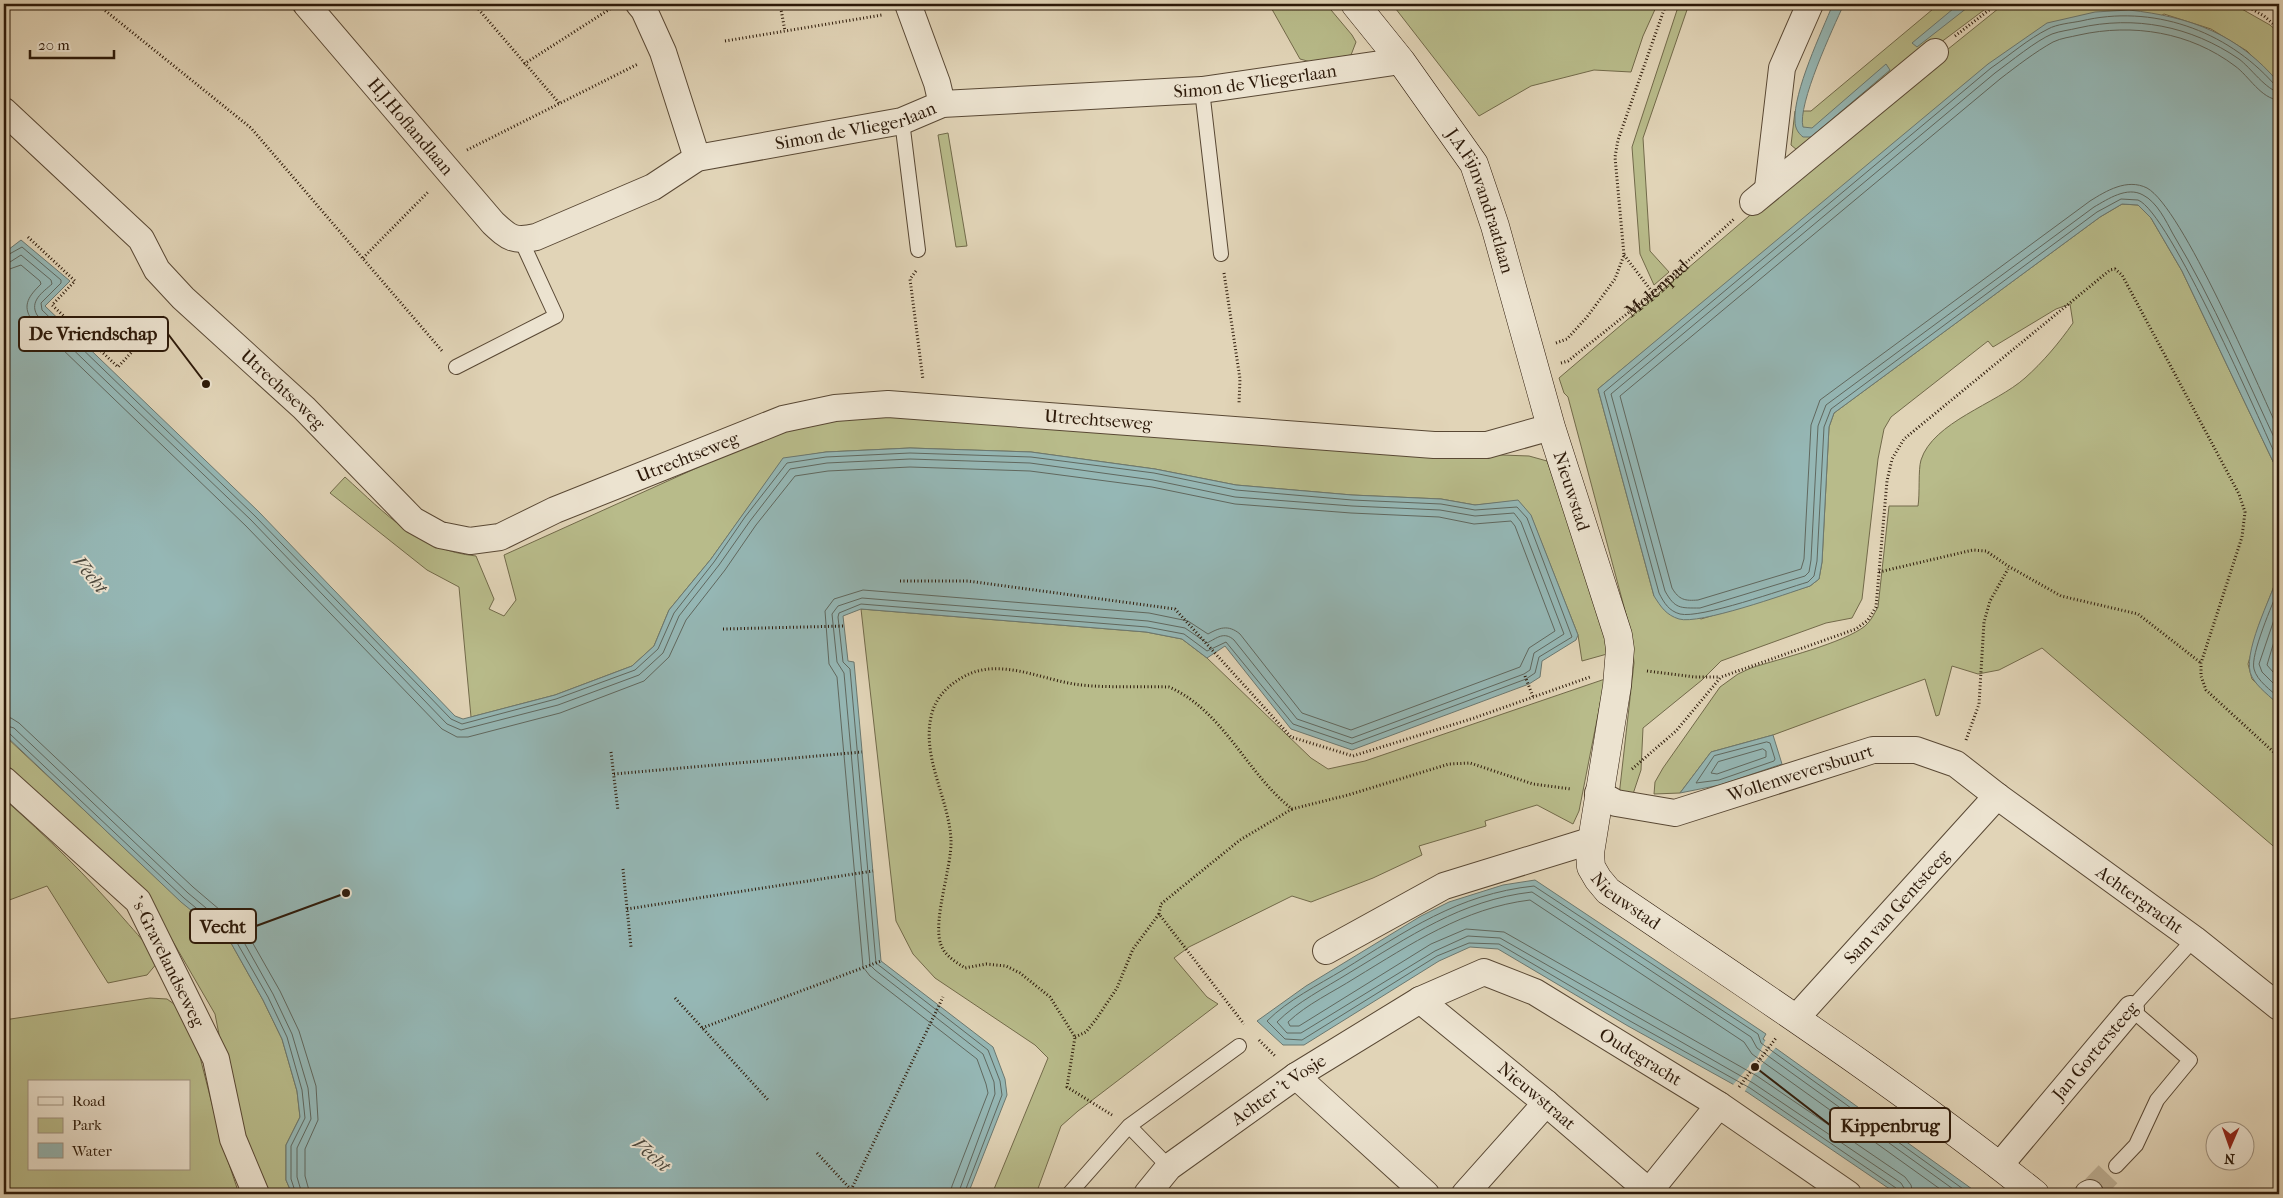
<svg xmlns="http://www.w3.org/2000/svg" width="2283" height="1198" font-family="'IM FELL French Canon',serif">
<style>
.green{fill:#b8bb8a;stroke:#726a4a;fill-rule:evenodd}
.water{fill:#95b7b5;stroke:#6b7870}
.pier{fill:#e1d4b7}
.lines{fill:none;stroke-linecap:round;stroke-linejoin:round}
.shore{stroke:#60685f;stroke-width:1}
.street-tunnel{stroke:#bdaf94;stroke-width:26;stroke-dasharray:26 13;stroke-linecap:butt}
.lane-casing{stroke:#594834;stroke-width:16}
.street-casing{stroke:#594834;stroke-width:28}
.secondary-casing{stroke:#2c1909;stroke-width:29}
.path{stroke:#2c1909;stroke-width:3;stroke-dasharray:1 2.5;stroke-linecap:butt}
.lane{stroke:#ece3d0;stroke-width:14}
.street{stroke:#ece3d0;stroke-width:26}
.secondary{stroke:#ece3d0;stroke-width:28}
.labels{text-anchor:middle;stroke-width:4;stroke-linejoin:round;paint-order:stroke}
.street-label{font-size:18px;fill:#2c1909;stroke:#ece3d0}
.water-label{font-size:19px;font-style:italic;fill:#4c483d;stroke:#ece3d0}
.leader{fill:none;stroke:#2c1909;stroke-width:2}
.callout-dot{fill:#2c1909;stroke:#ece3d0;stroke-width:2}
.callout{fill:#ece3d0;stroke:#2c1909;stroke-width:2}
.callout-label{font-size:19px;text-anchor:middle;font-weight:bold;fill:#2c1909}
</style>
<rect width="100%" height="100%" fill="#e1d4b7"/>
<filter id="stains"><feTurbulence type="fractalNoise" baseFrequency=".004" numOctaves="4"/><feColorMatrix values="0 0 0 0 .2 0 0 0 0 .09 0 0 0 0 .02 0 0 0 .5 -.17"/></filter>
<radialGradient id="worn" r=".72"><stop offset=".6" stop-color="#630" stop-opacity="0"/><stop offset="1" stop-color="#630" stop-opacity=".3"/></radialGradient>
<path class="green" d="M 1269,4 L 1326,4 L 1352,35 L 1356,42 L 1351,55 L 1311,62 L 1300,59 Z
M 1392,4 L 1657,4 L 1657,5 L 1643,36 L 1631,72 L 1594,70 L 1531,86 L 1479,116 Z
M 1679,4 L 1689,4 L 1643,138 L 1650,251 L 1669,272 L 1654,285 L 1640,254 L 1632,147 Z
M 1939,4 L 1992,4 L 1797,150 L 1791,145 L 1795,111 L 1811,111 Z
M 2004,4 L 2233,4 L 2270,25 L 2279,33 L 2279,83 L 2247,51 L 2211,29 L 2164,14 L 1779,240 L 1598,389 L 1654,596 L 1701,619 L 1810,586 L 1819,579 L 1822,562 L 1829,427 L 1834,413 L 2100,217 L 2122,204 L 2138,205 L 2151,218 L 2182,271 L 2279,474 L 2279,573 L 2259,625 L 2248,664 L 2252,679 L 2279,705 L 2279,851 L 2042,648 L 1999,670 L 1978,674 L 1952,666 L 1939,715 L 1936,716 L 1925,679 L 1773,735 L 1711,752 L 1680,793 L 1654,794 L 1655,782 L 1663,768 L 1720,687 L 1738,674 L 1751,668 C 1779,659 1844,643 1865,626 C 1871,621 1874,614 1878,607 L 1889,506 L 1918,506 C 1920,494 1918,470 1921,460 C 1933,422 1996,404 2025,378 C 2043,362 2059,343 2073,323 L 2070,304 L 2056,309 L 1993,347 L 1988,341 L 1891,417 L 1884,429 L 1878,459 L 1862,599 L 1852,618 L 1826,623 L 1721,661 L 1702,680 L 1643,728 L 1641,770 L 1633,794 L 1619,796 L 1634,663 L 1631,633 L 1568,397 L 1564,393 L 1559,378 L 1891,95 Z
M 948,133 L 967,246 L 956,247 L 938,135 Z
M 856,413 L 1392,451 L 1529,456 L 1547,461 L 1564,506 L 1606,640 L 1607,654 L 1582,661 L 1578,635 L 1531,516 L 1518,501 L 1475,505 L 1441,499 L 1352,495 L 1236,485 L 1155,469 L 1031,452 L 910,448 L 826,452 L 783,459 L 711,559 L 669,610 L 654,646 L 632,666 L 555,695 L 471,717 L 459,587 L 427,570 L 330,493 L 345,477 C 386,514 418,550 476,556 L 494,599 L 489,609 L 504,616 L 516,600 L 504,555 L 763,438 Z
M 861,609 L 1146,632 L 1182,639 L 1207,658 L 1311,758 L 1328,769 L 1365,761 L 1605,679 L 1579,811 L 1573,824 L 1537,805 L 1485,821 L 1486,826 L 1419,846 L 1422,855 L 1373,878 L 1311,902 L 1292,896 L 1189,947 L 1174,958 L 1207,997 L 1218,1004 L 1078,1111 L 1061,1126 L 1036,1194 L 992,1194 L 1048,1058 L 1035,1045 L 935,978 L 913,954 L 896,921 Z
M 4,735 L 181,901 L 231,943 L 263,1000 L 282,1039 L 297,1091 L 300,1117 L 286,1145 L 286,1180 L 292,1194 L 261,1194 L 225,1065 L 215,1014 L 168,933 L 47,808 L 4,767 Z
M 4,799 C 47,837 87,876 124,919 C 136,933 149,946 158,962 L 147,975 L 108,983 L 47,886 L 4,902 Z
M 150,998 L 167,999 L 174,1004 L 181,1015 L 200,1057 L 222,1143 L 239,1194 L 4,1194 L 4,1020 ZM 29,1082 L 189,1082 L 189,1169 L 29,1169 Z"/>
<path class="water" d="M 1833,4 L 1844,4 C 1833,28 1797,105 1803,127 L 1812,128 L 1886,64 L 1890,70 L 1811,137 L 1803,137 C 1798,133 1795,128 1795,121 C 1793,92 1822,31 1833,4 Z
M 1959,4 L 1972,4 L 1917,47 L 1912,43 Z
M 2129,10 C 2191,17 2238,34 2279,83 L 2279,474 L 2182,271 L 2151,218 L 2138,205 L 2122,204 L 2100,217 L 1834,413 L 1829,427 L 1822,562 L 1819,579 L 1810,586 C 1786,594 1699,625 1679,619 C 1666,615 1661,607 1654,596 L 1598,389 L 1988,64 L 2047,23 L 2095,12 Z
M 21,240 L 70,281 L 45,306 L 259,512 L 455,716 L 463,719 L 555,695 L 632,666 L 654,646 L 669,610 L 711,559 L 783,458 L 826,452 L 910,448 L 1031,452 L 1155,469 L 1236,485 L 1352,495 L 1441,499 L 1475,505 L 1518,500 L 1531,515 L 1578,635 L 1576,640 L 1542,661 L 1540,677 L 1529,684 L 1352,750 L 1291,729 L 1225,646 L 1207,658 L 1182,639 L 1146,632 L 861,609 L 843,616 L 848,661 L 854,662 L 881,961 L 993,1047 L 1005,1079 L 1007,1095 L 968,1194 L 292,1194 L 286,1180 L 286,1145 L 300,1117 L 297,1091 L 282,1039 L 263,1000 L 231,943 L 181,902 L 4,734 L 4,253 Z
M 2279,573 L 2279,705 C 2271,697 2258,688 2252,677 C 2240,656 2272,596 2279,573 Z
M 1773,735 L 1782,764 L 1720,785 L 1680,793 L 1711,752 Z
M 1535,880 L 1766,1034 L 1763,1039 L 1979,1194 L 1897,1194 L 1747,1092 L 1628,1026 L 1498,949 L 1470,947 L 1439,961 L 1304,1045 L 1283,1045 L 1257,1021 L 1306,986 L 1421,916 L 1449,902 L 1503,885 Z"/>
<path class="pier" d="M 1766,1039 L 1777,1046 L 1754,1074 L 1744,1093 L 1732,1086 L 1758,1056 Z"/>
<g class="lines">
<path class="shore" d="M 2279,86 L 2274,84 C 2226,30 2152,4 2081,21 C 2071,23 2057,24 2048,29 C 2028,39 2010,55 1991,68 L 1604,392 L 1659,593 C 1664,603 1669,611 1680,614 C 1700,619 1784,589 1808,582 L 1814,576 L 1817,561 L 1824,427 L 1831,409 L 2097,212 L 2121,199 L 2138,200 C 2169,212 2260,421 2279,463
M 2279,92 C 2267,91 2250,67 2239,59 C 2191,26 2135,15 2078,28 C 2070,30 2060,31 2052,34 C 2037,40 2010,62 1995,73 L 1611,394 L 1665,591 C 1675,609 1680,608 1700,608 L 1805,576 L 1809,572 L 1811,560 L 1818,426 L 1826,405 L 2094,207 C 2108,199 2127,186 2143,195 C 2157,202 2166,221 2173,234 C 2214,302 2245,376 2279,448
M 2279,100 C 2261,99 2249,76 2235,66 C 2190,32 2133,23 2079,35 C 2071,37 2061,38 2053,42 C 2035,52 2017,66 2000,79 L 1620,396 L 1672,588 C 1679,600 1685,601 1698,600 L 1801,569 L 1804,559 L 1811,425 L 1820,400 L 2090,201 C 2106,191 2127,178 2147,188 C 2182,207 2258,386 2279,431
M 4,257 L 22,247 L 61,280 L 61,283 L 41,303 L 42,310 L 255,516 L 451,719 L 462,724 L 556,699 L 635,670 L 658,649 L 674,613 L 714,562 L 745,517 L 787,463 L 826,457 L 910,453 L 1031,457 L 1154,473 L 1236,490 L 1352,500 L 1441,504 L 1475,510 L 1517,507 L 1527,518 L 1572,637 L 1539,657 L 1535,673 L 1526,679 L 1352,744 L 1293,724 L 1226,642 L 1207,651 L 1184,634 L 1147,627 L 861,604 L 839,613 L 838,617 L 843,662 L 850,669 L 876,963 L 988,1050 L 1000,1081 L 1002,1095 L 964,1194
M 4,263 L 10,262 L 21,255 L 51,280 L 52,284 C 43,292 29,301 37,315 L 251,520 L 447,724 L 461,730 L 558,705 L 639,675 L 663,653 L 679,616 L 719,565 L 750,521 L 790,469 L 827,463 L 910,459 L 1030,463 L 1153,480 L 1235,497 L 1352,506 L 1440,510 L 1475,516 L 1514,513 L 1521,522 L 1564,634 L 1534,653 L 1530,670 L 1524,674 L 1352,738 L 1297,719 L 1234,640 C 1224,631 1217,638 1207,643 L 1185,628 L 1148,621 L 862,598 L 838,606 L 832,614 L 837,662 L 844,673 L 870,965 L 875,970 L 983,1054 L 994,1082 L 995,1094 L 958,1194
M 4,271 L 21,265 L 40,281 L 41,284 C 30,295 21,305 32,320 L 246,526 L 442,729 L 457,737 L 468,737 L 560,713 L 644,681 L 669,657 L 686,620 L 725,570 L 756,525 L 795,476 L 828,471 L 910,467 L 1030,471 L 1152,487 L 1235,504 L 1351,513 L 1439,517 L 1474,524 L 1511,521 L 1515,526 L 1555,631 L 1529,648 L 1520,667 L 1351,730 L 1302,713 L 1240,634 C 1228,624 1219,628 1208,634 L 1188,621 L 1149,613 L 863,590 L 834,599 L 825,611 L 829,664 L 837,677 L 863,967 L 870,976 L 977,1059 L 986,1084 L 988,1093 L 952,1186 L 950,1194
M 2279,588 C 2273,603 2250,655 2254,669 C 2257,681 2271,690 2279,698
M 2279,605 L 2259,664 L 2262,672 L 2279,689
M 2279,625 L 2267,665 L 2279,679
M 4,717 L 11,718 L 19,723 L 193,887 L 247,933 L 280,991 L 299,1031 L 316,1086 L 318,1120 L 305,1149 L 305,1176 L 310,1194
M 4,725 L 14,728 L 188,893 L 241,937 L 273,994 L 292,1034 L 308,1088 L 311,1119 L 297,1148 L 297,1177 L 302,1194
M 4,731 L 9,733 L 184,898 L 236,941 L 268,997 L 287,1037 L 302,1090 L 305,1118 L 291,1146 L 291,1179 L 296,1194
M 1767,742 L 1770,743 L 1775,759 L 1774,761 L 1719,780 L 1696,783 L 1714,756 Z
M 1763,749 L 1766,751 L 1766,757 L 1717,774 L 1711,773 L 1718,762 Z
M 1899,1194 L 1896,1188 L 1750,1088 L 1630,1021 L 1499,944 L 1469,943 L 1437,956 L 1302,1040 L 1285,1039 L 1267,1021 C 1288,1000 1318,985 1343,970 C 1406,931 1458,894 1534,886 L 1758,1034 L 1761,1043 L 1970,1194
M 1905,1194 L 1904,1188 L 1901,1183 L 1753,1083 L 1500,938 L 1468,936 L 1435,951 L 1301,1033 L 1287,1033 L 1277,1022 C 1297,1002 1325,988 1349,973 C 1409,937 1461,900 1532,892 L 1751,1037 L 1757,1048 L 1960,1194
M 1913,1194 L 1911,1185 L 1905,1177 L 1757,1076 L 1504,932 L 1466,929 L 1431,944 L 1299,1026 L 1290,1026 L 1288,1022 C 1307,1004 1333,992 1355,978 C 1411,944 1464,908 1530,900 L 1744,1042 L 1752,1054 L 1947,1194"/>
<path class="street-tunnel" d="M 2090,1193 L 2116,1166"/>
<defs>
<path id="lane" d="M 1202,90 L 1221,254
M 902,121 L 918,250
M 456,367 L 556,316 L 521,240
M 1129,1126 L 1169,1167
M 2116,1166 L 2136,1145 L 2157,1100 L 2190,1060 L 2131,1009 L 2194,939
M 1069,1194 L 1129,1126 L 1239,1046"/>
<g id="street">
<path id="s2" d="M 306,4 L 493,223 C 509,238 514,242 536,237 L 653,187 L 697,158 L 902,121 L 942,104 L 1202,90 L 1401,61"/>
<path d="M 639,4 L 644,10 L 663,52 L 697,158"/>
<path d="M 908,4 L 937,83 L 942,104"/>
<path id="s3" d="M 4,111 L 141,239 L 157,270 L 183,298 L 304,408 L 413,520 L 440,535 L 470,541 L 500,537 L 555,510 L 783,419 L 835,408 L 888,404 L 1434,445 L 1487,445 L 1551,427"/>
<path d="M 1768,188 L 1782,68 L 1810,4"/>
<path d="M 1753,202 L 1935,52"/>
<path id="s4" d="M 4,780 L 138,901 L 216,1059 L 233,1139 L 256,1194"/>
<path id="s5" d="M 1598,793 L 1616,803 L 1675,813 L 1873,750 L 1916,750 L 1956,764 L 1997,796 L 2194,939 L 2279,1007"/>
<path d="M 1326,951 L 1444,886 L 1590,841"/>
<path id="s6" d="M 1420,1000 L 1546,1103 L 1652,1194"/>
<path id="s7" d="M 1796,1018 L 1997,796"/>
<path d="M 1296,1076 L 1426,1194"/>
<path d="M 1999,1166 L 2131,1009"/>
<path id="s8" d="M 1147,1194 L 1169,1167 L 1296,1076 L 1420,1000 L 1484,972 L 1535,992 L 1719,1105 L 1848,1194"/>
<path d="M 1465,1194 L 1546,1103"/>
<path d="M 1647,1194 L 1719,1105"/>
<path d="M 2088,1194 L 2090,1193"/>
</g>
<g id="secondary">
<path id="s9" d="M 1355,4 L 1401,61 L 1474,164 L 1495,226 L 1551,427 L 1618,635 L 1620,649 L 1617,686 L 1590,853 L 1591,867 L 1598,879 L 1608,891 C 1752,989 1899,1085 2035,1194"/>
</g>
</defs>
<use href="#lane" class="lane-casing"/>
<use href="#street" class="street-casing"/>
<use href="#secondary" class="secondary-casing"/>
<g class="path">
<path d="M 97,4 L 251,128 L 443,352"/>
<path d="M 474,4 L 559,103"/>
<path d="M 780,4 L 785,31"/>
<path d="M 2243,4 L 2264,16 L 2279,29"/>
<path d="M 1955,36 L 1997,4"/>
<path d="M 725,41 L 882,15"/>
<path d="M 524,64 L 613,7"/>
<path d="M 467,150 L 638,64"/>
<path d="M 28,237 L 75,281 L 52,305 L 118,367 L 165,316"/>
<path d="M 1624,255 L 1653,293"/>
<path d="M 363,258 L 429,191"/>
<path d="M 916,271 L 910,279 L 923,380"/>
<path d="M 1224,273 L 1240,379 L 1239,403"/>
<path d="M 1556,343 L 1567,339 L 1587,317 L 1615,279 L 1624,255 L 1615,157 L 1618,140 L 1666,4"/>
<path id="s1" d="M 1561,363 L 1568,361 L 1653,293 L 1734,219"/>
<path d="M 1879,572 L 1973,550 L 1986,551 L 2008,566 L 2061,596 L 2138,614 L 2201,663"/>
<path d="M 900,581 L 968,581 L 1175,609 L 1291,737 L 1353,756 L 1474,718 L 1590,677"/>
<path d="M 723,629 L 844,626"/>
<path d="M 1647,671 L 1695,677 L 1720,677"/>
<path d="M 1525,676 L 1533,697"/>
<path d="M 1966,740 L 1979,704 L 1984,622 L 1990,601 L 2008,569"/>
<path d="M 611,752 L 618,811"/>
<path d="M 1632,769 L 1676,731 L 1721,677 L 1856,629 L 1868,620 L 1876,607 L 1887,481 L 1892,459 L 1904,439 L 2110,270 L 2115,269 L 2122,275 L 2239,494 L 2245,512 L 2242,537 L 2201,663 L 2201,676 L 2206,690 L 2279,757"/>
<path d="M 614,774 L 862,752"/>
<path d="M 623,869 L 631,947"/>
<path d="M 627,909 L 873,871"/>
<path d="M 1159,914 L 1161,904 L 1240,840 L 1292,809"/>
<path d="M 675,998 L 769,1101"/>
<path d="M 702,1028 L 881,961"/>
<path d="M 1075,1037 L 1086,1032 L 1097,1018 L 1117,988 L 1133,949 L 1159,914 L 1244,1024"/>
<path d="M 1259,1040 L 1276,1057"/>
<path d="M 1739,1087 L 1776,1038"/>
<path d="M 1112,1115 L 1067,1087 L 1075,1037 L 1050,997 L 1020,973 L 1006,966 L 986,964 L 965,968 C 956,962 945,956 941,945 C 932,921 952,867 951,840 C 949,799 922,759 931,717 C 935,698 947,686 963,677 C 1000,656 1043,681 1081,685 C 1110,688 1140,686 1169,687 C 1224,711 1246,773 1292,809 L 1348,795 L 1449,764 L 1470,763 L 1533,784 L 1571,789"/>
<path d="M 817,1153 L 855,1194"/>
<path d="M 851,1190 L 943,997"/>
</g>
<use href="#lane" class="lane"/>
<use href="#street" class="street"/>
<use href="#secondary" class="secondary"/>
</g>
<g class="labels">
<g class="street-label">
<text dy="6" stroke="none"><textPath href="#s2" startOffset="1082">Simon de Vliegerlaan</textPath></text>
<text dy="6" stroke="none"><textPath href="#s2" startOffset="678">Simon de Vliegerlaan</textPath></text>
<text dy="6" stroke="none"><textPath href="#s2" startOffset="161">H.J.Hoflandlaan</textPath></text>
<text dy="6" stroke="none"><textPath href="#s9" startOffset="236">J.A.Fijnvandraatlaan</textPath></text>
<text dy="6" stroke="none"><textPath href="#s1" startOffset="122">Molenpad</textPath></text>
<text dy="6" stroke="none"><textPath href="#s3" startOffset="396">Utrechtseweg</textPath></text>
<text dy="6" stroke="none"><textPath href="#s3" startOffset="1296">Utrechtseweg</textPath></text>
<text dy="6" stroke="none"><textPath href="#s3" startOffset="876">Utrechtseweg</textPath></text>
<text dy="6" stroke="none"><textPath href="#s9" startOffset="541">Nieuwstad</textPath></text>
<text dy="6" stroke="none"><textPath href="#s5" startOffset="212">Wollenweversbuurt</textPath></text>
<text dy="6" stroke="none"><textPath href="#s9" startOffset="976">Nieuwstad</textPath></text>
<text dy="6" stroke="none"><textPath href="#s5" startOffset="602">Achtergracht</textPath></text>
<text dy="6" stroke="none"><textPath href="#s7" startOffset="150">Sam van Gentsteeg</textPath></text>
<text dy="6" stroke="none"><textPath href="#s4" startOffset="249">'s-Gravelandseweg</textPath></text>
<text transform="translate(2095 1051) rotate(-50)" y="6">Jan Gortersteeg</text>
<text dy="6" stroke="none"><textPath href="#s8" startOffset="585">Oudegracht</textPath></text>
<text dy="6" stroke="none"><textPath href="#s8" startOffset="169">Achter 't Vosje</textPath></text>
<text dy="6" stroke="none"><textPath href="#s6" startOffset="151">Nieuwstraat</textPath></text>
</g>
<g class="water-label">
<text transform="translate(91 574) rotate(51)" y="7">Vecht</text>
<text transform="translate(652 1154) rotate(41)" y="7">Vecht</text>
</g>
</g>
<path class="leader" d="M206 384L168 334M346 893L256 926M1755 1067L1830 1125"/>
<g class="callout-dot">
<circle cx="206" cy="384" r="5"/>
<circle cx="346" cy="893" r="5"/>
<circle cx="1755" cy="1067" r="5"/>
</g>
<g class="callout">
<rect x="19" y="317" width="149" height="34" rx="5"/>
<rect x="190" y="909" width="66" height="34" rx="5"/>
<rect x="1830" y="1108" width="120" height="34" rx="5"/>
</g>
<g class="callout-label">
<text x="93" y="340">De Vriendschap</text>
<text x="223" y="933">Vecht</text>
<text x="1890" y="1132">Kippenbrug</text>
</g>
<rect width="2283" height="1198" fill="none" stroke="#e1d4b7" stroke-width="20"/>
<rect x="5" y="5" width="2273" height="1188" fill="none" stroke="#2c1909" stroke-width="2.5"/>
<rect x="10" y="10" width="2263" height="1178" fill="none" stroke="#2c1909"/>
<rect x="28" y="1080" width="162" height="90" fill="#ece3d0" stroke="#9f9280"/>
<rect x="38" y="1097" width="25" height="8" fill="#ece3d0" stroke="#9f9280"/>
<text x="72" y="1106" font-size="15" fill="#2c1909">Road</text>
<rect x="38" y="1118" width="25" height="15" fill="#b8bb8a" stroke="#9f9280"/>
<text x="72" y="1130" font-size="15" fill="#2c1909">Park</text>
<rect x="38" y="1143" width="25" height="15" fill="#95b7b5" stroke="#9f9280"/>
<text x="72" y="1156" font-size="15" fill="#2c1909">Water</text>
<g transform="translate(2230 1146) rotate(182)"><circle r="24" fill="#ece3d0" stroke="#9f9280"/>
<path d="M0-4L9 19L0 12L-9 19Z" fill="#8f2418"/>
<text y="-8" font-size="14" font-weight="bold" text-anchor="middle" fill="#2c1909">N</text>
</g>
<path d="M30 50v8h84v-8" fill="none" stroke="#2c1909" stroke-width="2.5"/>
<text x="38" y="50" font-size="15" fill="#2c1909" stroke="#ece3d0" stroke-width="4" paint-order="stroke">20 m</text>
<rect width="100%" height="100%" filter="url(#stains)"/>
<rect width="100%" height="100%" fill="url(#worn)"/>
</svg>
